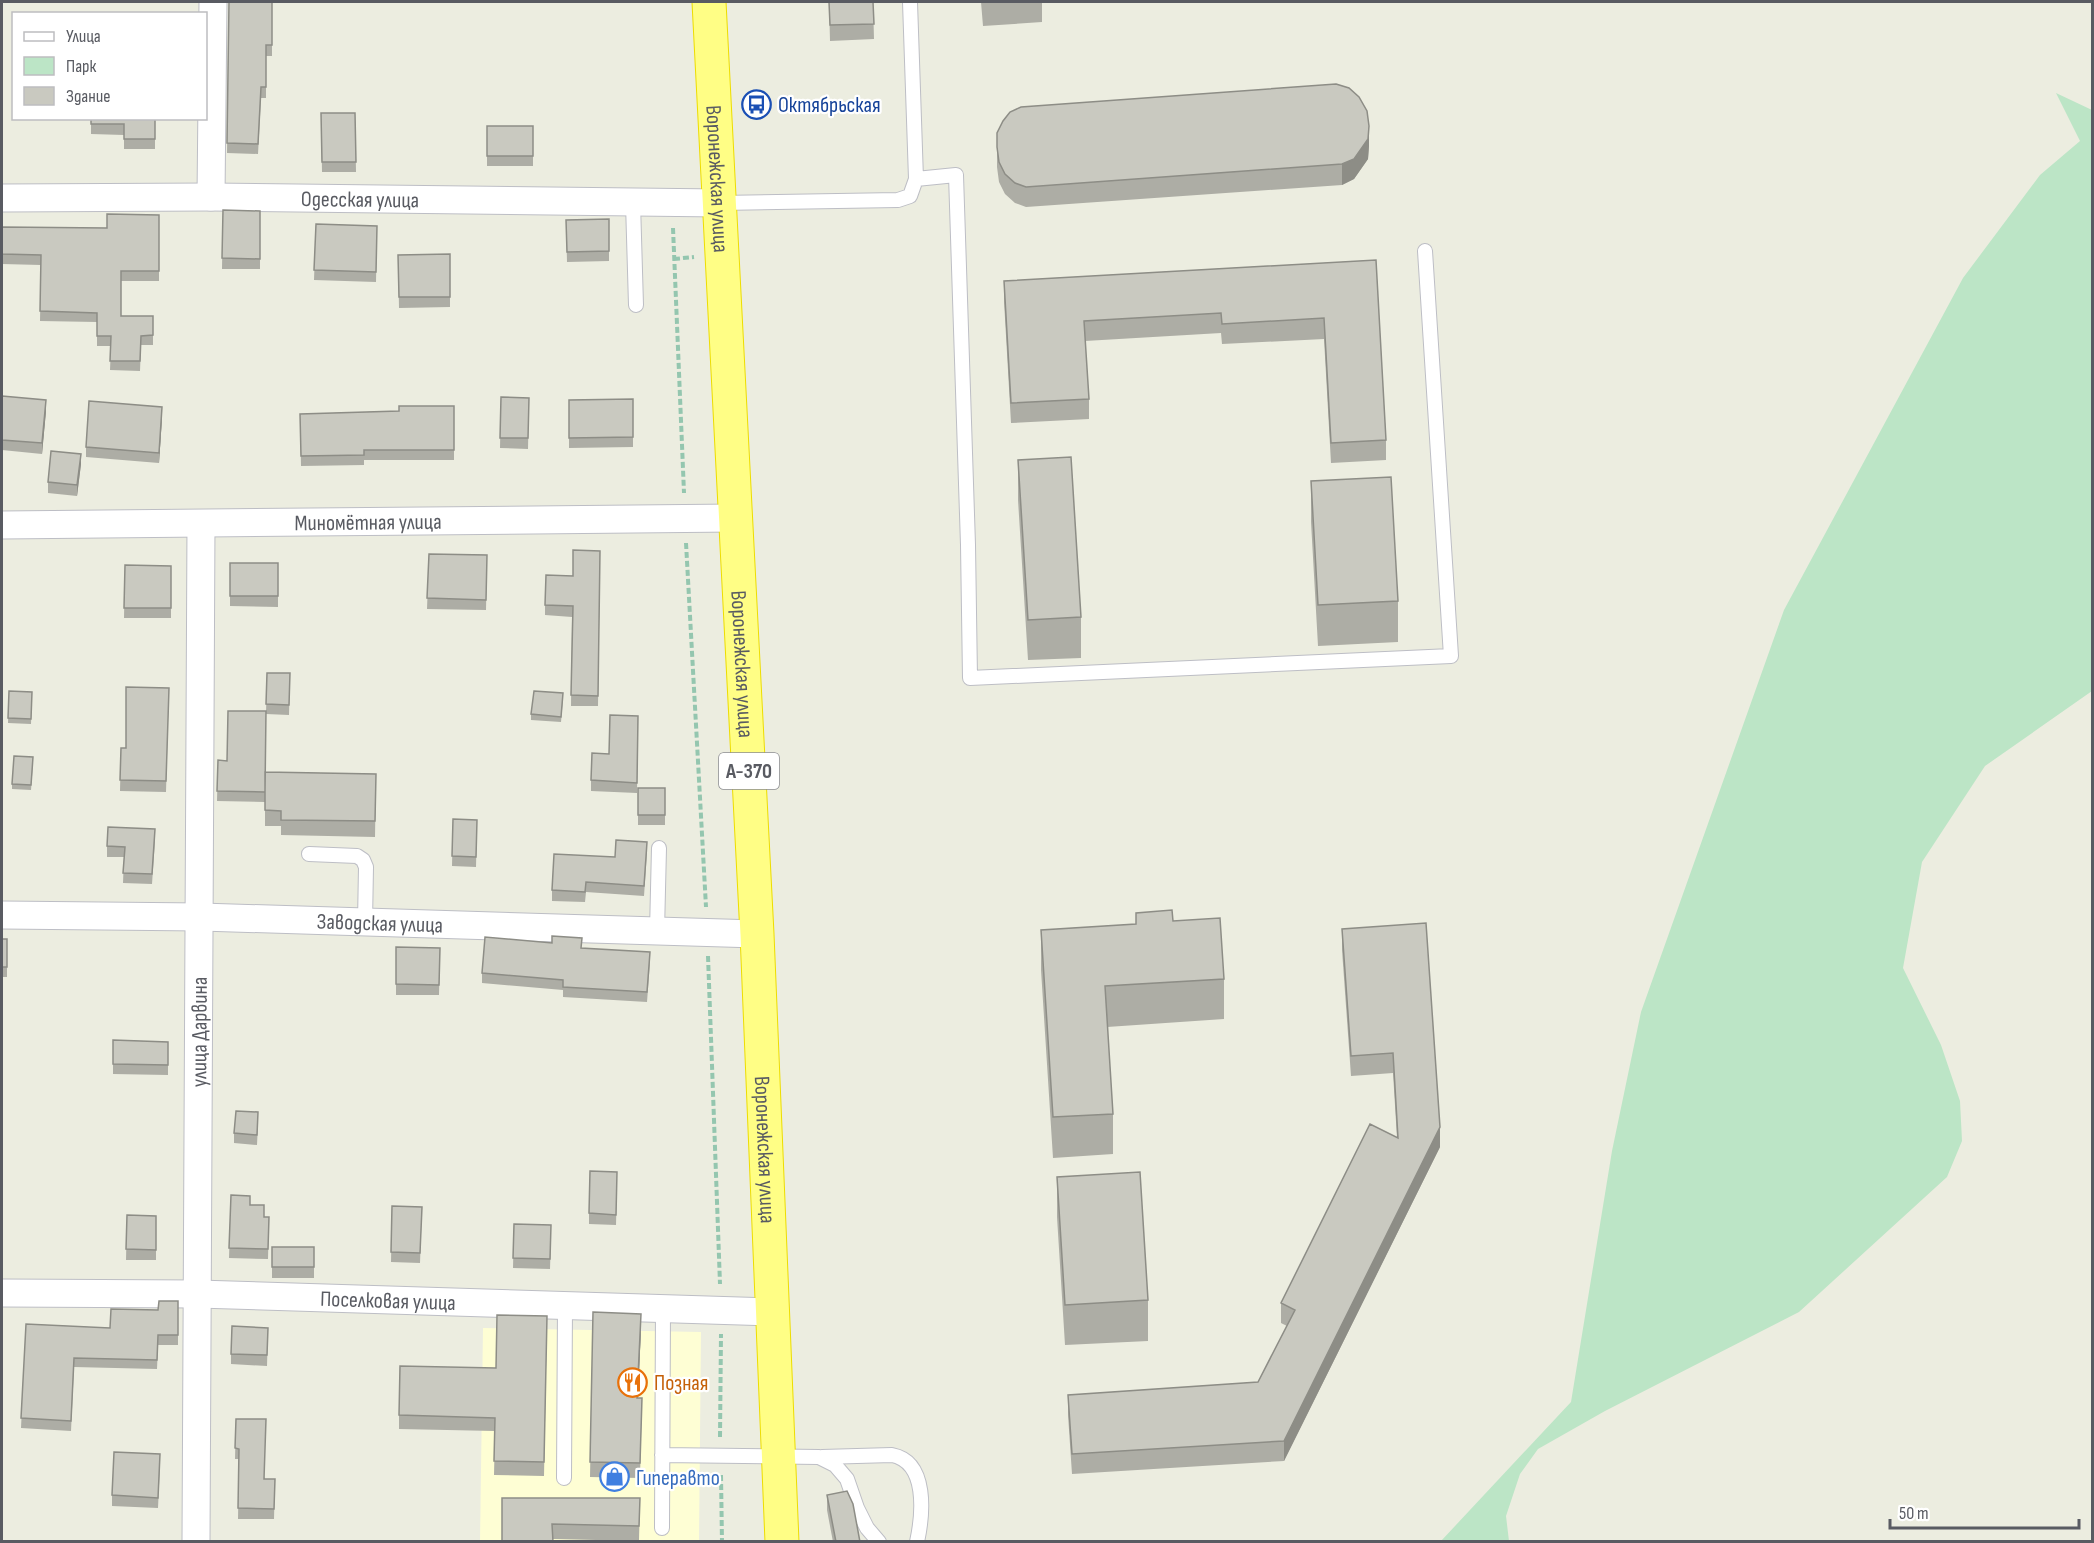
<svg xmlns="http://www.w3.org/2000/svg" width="2094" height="1543" font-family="'Sofia Sans Condensed',sans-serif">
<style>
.commercial{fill:#fefed4}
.green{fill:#bce5c6}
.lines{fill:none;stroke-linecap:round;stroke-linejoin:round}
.lane-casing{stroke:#bdbec5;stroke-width:16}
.street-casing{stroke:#bdbec5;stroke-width:29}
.highway-casing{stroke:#eddd00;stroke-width:35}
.path{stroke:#94c6af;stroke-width:4;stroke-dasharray:6 3;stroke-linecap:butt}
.lane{stroke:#fff;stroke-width:14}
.street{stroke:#fff;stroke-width:27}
.highway{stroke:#fffe85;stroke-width:33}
.wall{fill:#adada5}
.shaded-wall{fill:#8d8d86}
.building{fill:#c9c9c0;stroke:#8d8d86;stroke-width:1.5}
.labels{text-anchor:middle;stroke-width:4.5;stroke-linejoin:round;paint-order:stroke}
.shield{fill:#fff;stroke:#8b8c91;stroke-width:1.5}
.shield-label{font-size:21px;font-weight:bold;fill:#595b62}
.transit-label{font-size:22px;fill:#164399;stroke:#fff;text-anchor:start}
.street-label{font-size:22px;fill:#595b62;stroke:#fff}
.food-label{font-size:22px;fill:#c56008;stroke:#fff;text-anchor:start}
.shop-label{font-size:22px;fill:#366cbe;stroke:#fff;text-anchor:start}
</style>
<rect width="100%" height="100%" fill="#ecede0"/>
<path class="commercial" d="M 483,1328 L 701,1332 L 699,1541 L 480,1542 Z"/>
<path class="green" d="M 2056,93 L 2092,110 L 2092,691 L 1985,766 L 1922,862 L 1903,968 L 1941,1045 L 1960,1101 L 1962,1141 L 1947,1177 L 1799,1312 L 1605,1411 L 1538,1449 L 1520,1474 L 1506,1516 L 1509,1541 L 1441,1541 L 1571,1402 L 1612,1151 L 1641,1012 L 1784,610 L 1963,278 L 2040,175 L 2080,141 Z"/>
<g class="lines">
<defs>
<path id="lane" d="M 916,179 L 956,175 L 968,545 L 970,678 L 1451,656 L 1425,251
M 633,203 L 636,305
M 720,203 L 898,200 L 910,196 L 916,179 L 910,2
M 309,854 L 357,856 L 363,860 L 366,867 L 365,922
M 657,931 L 659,848
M 662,1455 L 819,1457 L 835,1465 L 847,1479 L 857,1508 L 867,1528 L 879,1542
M 822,1457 L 892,1455 C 928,1462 923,1514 917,1542
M 564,1478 L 565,1305
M 662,1528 L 663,1308"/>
<g id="street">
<path d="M 211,197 L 213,2"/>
<path id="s1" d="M 2,198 L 211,197 L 720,203"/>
<path id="s2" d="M 2,525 L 735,518"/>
<path id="s3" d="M 2,915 L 201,917 L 757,934"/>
<path id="s4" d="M 2,1293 L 198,1294 L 772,1312"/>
<path id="s5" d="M 196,1542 L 201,524"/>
</g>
<g id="highway">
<path id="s6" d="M 709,2 L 757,934 L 782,1542"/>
</g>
</defs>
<use href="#lane" class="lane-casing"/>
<use href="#street" class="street-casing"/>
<use href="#highway" class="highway-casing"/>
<path class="path" d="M 673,228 L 684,493
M 674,259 L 694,257
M 686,543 L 706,907
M 708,956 L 720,1284
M 720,1437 L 721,1334
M 721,1475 L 722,1542"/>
<use href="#lane" class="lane"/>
<use href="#street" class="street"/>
<use href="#highway" class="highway"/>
</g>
<path class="wall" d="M 229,2 L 272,2 L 272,56 L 266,56 L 266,98 L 261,98 L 258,154 L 227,153 Z
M 829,2 L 873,2 L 874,39 L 830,41 Z
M 981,2 L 1042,2 L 1042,22 L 983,26 Z
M 1283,2 L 1314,2 L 1283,3 Z
M 321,113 L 355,113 L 356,172 L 322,172 Z
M 91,118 L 155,118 L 155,149 L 124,149 L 124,135 L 91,134 Z
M 487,126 L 533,126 L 533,166 L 487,166 Z
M 1369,146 L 1368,159 L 1354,179 L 1342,185 L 1026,207 L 1015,203 L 1005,194 L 999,182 L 997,167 L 997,147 Z
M 223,210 L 260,211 L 260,269 L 222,269 Z
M 159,215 L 159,281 L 121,281 L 121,316 L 153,316 L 153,345 L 141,345 L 140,371 L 110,370 L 111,346 L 97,346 L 97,322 L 40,321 L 41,265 L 2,264 L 2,227 L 107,228 Z
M 609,219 L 609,261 L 567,262 L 566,220 Z
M 316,224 L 377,226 L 376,282 L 314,280 Z
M 450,254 L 450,307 L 399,308 L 398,255 Z
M 1376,260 L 1386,440 L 1386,460 L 1331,463 L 1324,339 L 1222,344 L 1221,333 L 1085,341 L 1089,399 L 1089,419 L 1011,423 L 1004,301 L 1004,281 Z
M 2,396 L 46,411 L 42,454 L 2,450 Z
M 501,397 L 529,398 L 528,449 L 500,448 Z
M 633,399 L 633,447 L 569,448 L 569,400 Z
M 454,406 L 454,460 L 364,460 L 364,465 L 301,466 L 300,414 L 399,411 Z
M 162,417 L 159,463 L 86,457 L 86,447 Z
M 1018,460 L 1081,617 L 1081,658 L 1028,660 L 1018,500 Z
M 81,464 L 77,496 L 48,493 L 48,482 Z
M 1311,481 L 1398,601 L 1398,642 L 1318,646 L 1311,522 Z
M 600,551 L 598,706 L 571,706 L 572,617 L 545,615 L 545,605 Z
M 429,554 L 487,555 L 486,610 L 427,609 Z
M 230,563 L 278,563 L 278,607 L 230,606 Z
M 125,565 L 171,566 L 171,618 L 124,618 Z
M 267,673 L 290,673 L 289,715 L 266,714 Z
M 169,688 L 166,792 L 120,791 L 121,748 L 126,748 Z
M 9,691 L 32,692 L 31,724 L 8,723 Z
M 563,699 L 561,722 L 531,720 L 531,714 Z
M 266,711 L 265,802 L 217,801 L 218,760 L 227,761 Z
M 638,716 L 637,793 L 591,791 L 591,780 L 609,754 Z
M 33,763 L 31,790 L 12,789 L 12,784 Z
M 265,772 L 376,774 L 375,837 L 281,835 L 281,826 L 265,826 Z
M 638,788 L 665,788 L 665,825 L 638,825 Z
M 453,819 L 477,820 L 476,867 L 452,866 Z
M 155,840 L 152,884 L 123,883 L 124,857 L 107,857 L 107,846 Z
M 647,852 L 644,896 L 586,892 L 585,902 L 552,901 L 552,890 L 615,857 Z
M 1136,913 L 1173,921 L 1224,979 L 1224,1019 L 1107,1027 L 1113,1114 L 1113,1154 L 1053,1158 L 1041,970 L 1041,930 L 1136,924 Z
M 1342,929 L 1440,1147 L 1284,1461 L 1072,1474 L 1068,1415 L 1068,1395 L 1258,1382 L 1287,1326 L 1281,1323 L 1281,1303 L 1397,1138 L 1393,1073 L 1351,1076 L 1342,950 Z
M 2,939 L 7,939 L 7,977 L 2,977 Z
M 396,947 L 440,948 L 439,995 L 396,995 Z
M 582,948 L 650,962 L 647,1002 L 563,997 L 563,990 L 482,983 L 482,973 Z
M 113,1040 L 168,1042 L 168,1075 L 113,1074 Z
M 258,1123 L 257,1145 L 234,1143 L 234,1133 Z
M 1057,1177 L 1148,1300 L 1148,1341 L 1065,1345 L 1057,1217 Z
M 617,1183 L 616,1225 L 589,1224 L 589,1213 Z
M 231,1195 L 250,1205 L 264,1217 L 269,1217 L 268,1259 L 229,1258 Z
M 392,1206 L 422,1207 L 420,1263 L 391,1262 Z
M 127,1215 L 156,1216 L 156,1260 L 126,1260 Z
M 514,1224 L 551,1236 L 550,1269 L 513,1268 Z
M 272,1247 L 314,1247 L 314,1278 L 272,1278 Z
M 178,1301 L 178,1345 L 158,1345 L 157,1369 L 74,1367 L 71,1431 L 21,1428 L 26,1324 L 110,1328 L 158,1310 Z
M 593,1312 L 641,1329 L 638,1398 L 642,1398 L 640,1478 L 590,1477 Z
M 547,1316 L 544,1476 L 494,1475 L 495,1431 L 399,1429 L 399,1415 L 496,1368 Z
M 268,1328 L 267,1366 L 231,1364 L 231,1354 Z
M 236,1419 L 265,1479 L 275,1479 L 274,1519 L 238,1519 L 239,1459 L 235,1459 Z
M 160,1464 L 158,1508 L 112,1506 L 112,1495 Z
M 827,1495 L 860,1542 L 833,1542 L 827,1510 Z
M 502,1498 L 640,1498 L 639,1541 L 553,1539 Z"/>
<path class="shaded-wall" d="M 1369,126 L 1369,146 L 1368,159 L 1354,179 L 1342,185 L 1342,164 Z
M 46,400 L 46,411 L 42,454 L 42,443 Z
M 162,407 L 162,417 L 159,463 L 159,453 Z
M 81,454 L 81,464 L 77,496 L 77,485 Z
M 1440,1127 L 1440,1147 L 1284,1461 L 1284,1441 Z
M 641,1314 L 641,1329 L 637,1414 L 637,1398 Z"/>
<path class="building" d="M 229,2 L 272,2 L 272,45 L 266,45 L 266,87 L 261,87 L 258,144 L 227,143 Z
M 829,2 L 873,2 L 874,24 L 830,25 Z
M 1336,84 L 1349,88 L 1359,97 L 1367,111 L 1369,126 L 1368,139 L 1354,159 L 1342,164 L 1026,187 L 1015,183 L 1005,174 L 999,162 L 997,147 L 997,133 L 1003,121 L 1010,112 L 1021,107 Z
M 321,113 L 355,113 L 356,162 L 322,162 Z
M 91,118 L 155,118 L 155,139 L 124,139 L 124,124 L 91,124 Z
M 487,126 L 533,126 L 533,156 L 487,156 Z
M 223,210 L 260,211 L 260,259 L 222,258 Z
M 107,214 L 159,215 L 159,271 L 121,271 L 121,316 L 153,316 L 153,335 L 141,336 L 140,361 L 110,361 L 111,336 L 97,336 L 97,313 L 40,311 L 41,255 L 2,254 L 2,227 L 107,228 Z
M 609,219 L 609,251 L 567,252 L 566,220 Z
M 316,224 L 377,226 L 376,272 L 314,270 Z
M 450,254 L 450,297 L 399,297 L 398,255 Z
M 1376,260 L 1386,440 L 1331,443 L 1324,318 L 1222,324 L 1221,313 L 1084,321 L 1089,399 L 1011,403 L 1004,281 Z
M 2,396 L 46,400 L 42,443 L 2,440 Z
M 501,397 L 529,398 L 528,438 L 500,438 Z
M 633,399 L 633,437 L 569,438 L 569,400 Z
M 89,401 L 162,407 L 159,453 L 86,447 Z
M 399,406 L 454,406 L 454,450 L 364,450 L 364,455 L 301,456 L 300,414 L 399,411 Z
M 51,451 L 81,454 L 77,485 L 48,482 Z
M 1071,457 L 1081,617 L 1028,620 L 1018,460 Z
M 1391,477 L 1398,601 L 1318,605 L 1311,481 Z
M 573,550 L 600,551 L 598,696 L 571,695 L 573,606 L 545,605 L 546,575 L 573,576 Z
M 429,554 L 487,555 L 486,600 L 427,598 Z
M 230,563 L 278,563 L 278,596 L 230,596 Z
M 125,565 L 171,566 L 171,608 L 124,608 Z
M 267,673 L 290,673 L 289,705 L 266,704 Z
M 126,687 L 169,688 L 166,781 L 120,780 L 121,748 L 126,748 Z
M 9,691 L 32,692 L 31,719 L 8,718 Z
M 534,691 L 563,693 L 561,717 L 531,714 Z
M 228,711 L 266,711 L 265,792 L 217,791 L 218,760 L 227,761 Z
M 610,715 L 638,716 L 637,783 L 591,780 L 592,753 L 609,754 Z
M 14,756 L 33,757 L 31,785 L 12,784 Z
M 265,772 L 376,774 L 375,821 L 281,820 L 281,811 L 265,810 Z
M 638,788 L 665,788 L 665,815 L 638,815 Z
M 453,819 L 477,820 L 476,857 L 452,856 Z
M 108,827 L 155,829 L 152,874 L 123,873 L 125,847 L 107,846 Z
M 616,840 L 647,842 L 644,886 L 586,882 L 585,892 L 552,890 L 554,854 L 615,857 Z
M 1172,910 L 1173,921 L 1220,918 L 1224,979 L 1105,986 L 1113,1114 L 1053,1117 L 1041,930 L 1136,924 L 1136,913 Z
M 1426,923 L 1440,1127 L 1284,1441 L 1072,1454 L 1068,1395 L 1258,1382 L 1295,1310 L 1281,1303 L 1370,1124 L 1398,1138 L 1393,1053 L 1351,1056 L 1342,929 Z
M 552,936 L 582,938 L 581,948 L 650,952 L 647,992 L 563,987 L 563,980 L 482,973 L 485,937 L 552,943 Z
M 2,939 L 7,939 L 7,967 L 2,967 Z
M 396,947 L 440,948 L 439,985 L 396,984 Z
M 113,1040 L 168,1042 L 168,1065 L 113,1064 Z
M 236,1111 L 258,1112 L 257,1135 L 234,1133 Z
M 590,1171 L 617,1172 L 616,1215 L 589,1213 Z
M 1140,1172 L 1148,1300 L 1065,1305 L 1057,1177 Z
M 231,1195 L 250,1196 L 250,1205 L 264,1205 L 264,1217 L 269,1217 L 268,1249 L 229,1248 Z
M 392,1206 L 422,1207 L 420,1253 L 391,1252 Z
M 127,1215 L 156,1216 L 156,1250 L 126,1249 Z
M 514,1224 L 551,1225 L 550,1259 L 513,1258 Z
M 272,1247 L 314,1247 L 314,1267 L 272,1267 Z
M 159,1301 L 178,1301 L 178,1335 L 158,1335 L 157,1360 L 74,1358 L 71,1421 L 21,1418 L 26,1324 L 110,1328 L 111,1309 L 158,1310 Z
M 593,1312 L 641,1314 L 637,1398 L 642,1398 L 640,1463 L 590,1462 Z
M 497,1315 L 547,1316 L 544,1462 L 494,1461 L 495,1418 L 399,1415 L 400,1366 L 496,1368 Z
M 232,1326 L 268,1328 L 267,1355 L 231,1354 Z
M 236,1419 L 266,1419 L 264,1479 L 275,1479 L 274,1509 L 238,1508 L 239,1449 L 235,1448 Z
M 114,1452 L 160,1454 L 158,1498 L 112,1495 Z
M 847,1491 L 853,1504 L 860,1542 L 836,1542 L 827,1495 Z
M 502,1498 L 640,1498 L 639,1526 L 552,1524 L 553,1542 L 502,1542 Z"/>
<defs>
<symbol id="bus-ring" viewBox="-11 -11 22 22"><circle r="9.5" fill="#fff" stroke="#1a4fb4" stroke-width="1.5"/><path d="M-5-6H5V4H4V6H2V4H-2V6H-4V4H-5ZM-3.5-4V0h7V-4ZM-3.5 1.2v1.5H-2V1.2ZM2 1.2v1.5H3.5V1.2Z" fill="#1a4fb4"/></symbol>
<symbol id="restaurant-ring" viewBox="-11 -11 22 22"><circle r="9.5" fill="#fff" stroke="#e8710a" stroke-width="1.5"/><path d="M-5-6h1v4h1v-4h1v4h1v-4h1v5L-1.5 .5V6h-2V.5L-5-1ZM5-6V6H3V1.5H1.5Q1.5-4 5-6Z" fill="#e8710a"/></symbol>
<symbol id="shop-ring" viewBox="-11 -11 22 22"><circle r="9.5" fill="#fff" stroke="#3f7fe0" stroke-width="1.5"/><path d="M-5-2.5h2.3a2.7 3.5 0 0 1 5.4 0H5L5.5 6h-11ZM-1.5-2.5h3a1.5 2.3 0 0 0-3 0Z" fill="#3f7fe0"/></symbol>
</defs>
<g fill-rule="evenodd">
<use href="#bus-ring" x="740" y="88" width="33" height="33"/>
<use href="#restaurant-ring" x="616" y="1366" width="33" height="33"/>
<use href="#shop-ring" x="598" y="1460" width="33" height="33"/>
</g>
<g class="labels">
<rect class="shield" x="719" y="753" width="60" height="36" rx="4.5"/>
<g class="shield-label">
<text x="749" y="778">А-370</text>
</g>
<g class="transit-label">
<text x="778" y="112">Октябрьская</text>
</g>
<g class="street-label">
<text dy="8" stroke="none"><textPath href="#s6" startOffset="177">Воронежская улица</textPath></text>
<text dy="8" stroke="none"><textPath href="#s1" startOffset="358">Одесская улица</textPath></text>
<text dy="8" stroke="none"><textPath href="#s2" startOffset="366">Миномётная улица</textPath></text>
<text dy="8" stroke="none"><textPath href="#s6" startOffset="663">Воронежская улица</textPath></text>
<text dy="8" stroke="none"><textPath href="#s3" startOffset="378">Заводская улица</textPath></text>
<text dy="8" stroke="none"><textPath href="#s5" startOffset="510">улица Дарвина</textPath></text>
<text dy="8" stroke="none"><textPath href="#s6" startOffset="1149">Воронежская улица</textPath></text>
<text dy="8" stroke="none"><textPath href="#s4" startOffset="386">Поселковая улица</textPath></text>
</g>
<g class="food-label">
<text x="654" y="1390">Позная</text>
</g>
<g class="shop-label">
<text x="636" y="1485">Гиперавто</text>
</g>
</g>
<rect width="2094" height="1543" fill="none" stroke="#595b62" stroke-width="6"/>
<rect x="12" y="12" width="195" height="108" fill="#ffffff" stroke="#bdbdc0" stroke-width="1.5"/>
<rect x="24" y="32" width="30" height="9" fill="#ffffff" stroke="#bdbdc0" stroke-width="1.5"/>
<text x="66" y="42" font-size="18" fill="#595b62">Улица</text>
<rect x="24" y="57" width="30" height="18" fill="#bce5c6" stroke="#bdbdc0" stroke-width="1.5"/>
<text x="66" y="72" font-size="18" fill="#595b62">Парк</text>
<rect x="24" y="87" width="30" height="18" fill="#c9c9c0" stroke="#bdbdc0" stroke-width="1.5"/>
<text x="66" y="102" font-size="18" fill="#595b62">Здание</text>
<path d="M1890 1519v9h189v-9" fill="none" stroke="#595b62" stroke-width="3"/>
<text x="1899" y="1519" font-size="18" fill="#595b62" stroke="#ffffff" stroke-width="4.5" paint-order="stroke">50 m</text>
</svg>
